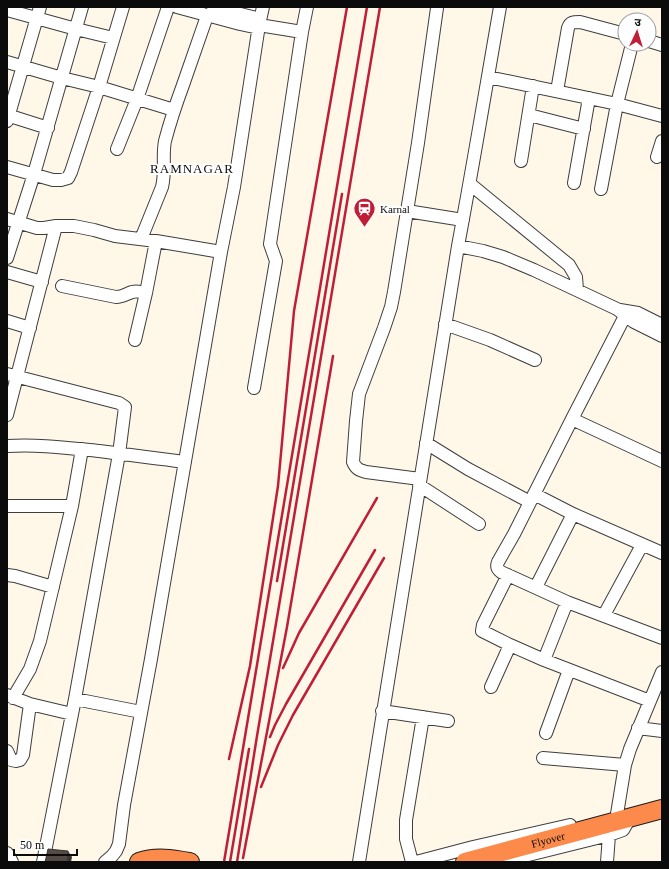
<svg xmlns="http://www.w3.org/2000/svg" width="669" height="869" font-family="'Times New Roman','Noto Sans Devanagari',serif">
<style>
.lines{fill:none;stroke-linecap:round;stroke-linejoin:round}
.minor-casing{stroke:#3e3e3e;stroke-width:14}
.highway-casing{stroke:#1c1c1c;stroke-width:20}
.minor{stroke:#fff;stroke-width:12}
.highway{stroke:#fb8a4b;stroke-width:18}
.rail{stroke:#c01e36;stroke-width:2.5}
.shaded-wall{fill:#3b3432}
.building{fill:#544b47;stroke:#3b3432}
.labels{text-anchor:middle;stroke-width:4;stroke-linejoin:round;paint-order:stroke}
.poi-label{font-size:11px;fill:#0b0b0b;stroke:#fff;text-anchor:start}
.street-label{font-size:11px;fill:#0b0b0b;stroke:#fff}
.quarter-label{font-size:13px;letter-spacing:1px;fill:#0b0b0b;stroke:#fff}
</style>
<rect width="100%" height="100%" fill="#fff8e9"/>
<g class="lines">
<defs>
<path id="minor" d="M 177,7 L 240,24 L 259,28
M 213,7 L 260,19
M 7,10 L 76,29 L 113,38
M 259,25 L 302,32
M 649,41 L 662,45
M 7,62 L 62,78 L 99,87 L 174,110
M 488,77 L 617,104 L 662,116
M 557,91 L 568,28 C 570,22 573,22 580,22 L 625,34
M 7,115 L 48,128
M 529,115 L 584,129
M 7,121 L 40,7
M 117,149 L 137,99 L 168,7
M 657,157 L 662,141
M 521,161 L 533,86
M 7,167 L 53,180 L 61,180 L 68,178 L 71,172 L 99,87 L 123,7
M 574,183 L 589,98
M 470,184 L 569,265 L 576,277 L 577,290
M 601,189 L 617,104 L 632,44
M 407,211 L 463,220
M 7,219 L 37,228 L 44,228 L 56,226 L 74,226 L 94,230 L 115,236 L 156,241 L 221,252
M 141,239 L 162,187 C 166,171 162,156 165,141 C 170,122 176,104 183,85 C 191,62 199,39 207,16
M 458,246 L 483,251 L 503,257 L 534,270 L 617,309 L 634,322 L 662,336
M 7,258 L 34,174 L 82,7
M 7,272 L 42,282
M 62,286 L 116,297 C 123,297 126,294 132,292 C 137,291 142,292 146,293
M 620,310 L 638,313 L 662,325
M 625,316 L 572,419 L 514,534 L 498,562 C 496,567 497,569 501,572 L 567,602 L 662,638
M 7,321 L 30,328
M 445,324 L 490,340 L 535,360
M 135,340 L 146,293 L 156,241
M 7,374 L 119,403 L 125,407 L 119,454 L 75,699 L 43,862
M 254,388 L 276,261 L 270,244 L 302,32 L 307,7
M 7,415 L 56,226
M 572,419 L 662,461
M 426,443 L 468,469 L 530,502
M 7,446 C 38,444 68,448 99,451 C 128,455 156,458 185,462
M 420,479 L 366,472 C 359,470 356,469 353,462 L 356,421 L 359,394 L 384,328 L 391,307 L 394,292 L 403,236 L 418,143 L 437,8
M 419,485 L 479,524
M 534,494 L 573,514 L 662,553
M 7,506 L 72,506
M 7,575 L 15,576 L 53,587
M 508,575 L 483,625 L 482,631 L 510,645 L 544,660 L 650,701
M 536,587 L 573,514
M 604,615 L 642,545
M 544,660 L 567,602
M 491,687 L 510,645
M 7,695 L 30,704 L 72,714
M 13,698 L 30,669 L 40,641 L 72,506 L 82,449
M 75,699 L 141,712
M 382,711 L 448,721
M 638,728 L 662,731
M 546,733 L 569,670
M 7,751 L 11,760 L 16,761 L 20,760 L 23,755 L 30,704
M 543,758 L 625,765
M 617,814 L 625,765 L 630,749 L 662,672
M 7,853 L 12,862
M 105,862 L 112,856 L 116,851 L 119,844 L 124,805 L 151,659 L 221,252 L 234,187 L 259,25 L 263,7
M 359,862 L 458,246 C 473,166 486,87 500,7
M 412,862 L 406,839 L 406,820 L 423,717
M 416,862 L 473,847 L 570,825
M 500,862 L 609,835 L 623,830 L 630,818 L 627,817
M 607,862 L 609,835"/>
<g id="highway">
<path d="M 139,862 C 156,856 173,859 190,862"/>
<path id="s1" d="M 465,862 L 662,809"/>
</g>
</defs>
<use href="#minor" class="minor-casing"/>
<use href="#highway" class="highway-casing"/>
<use href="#minor" class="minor"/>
<use href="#highway" class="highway"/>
<path class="rail" d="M 277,581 L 342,194
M 283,668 L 299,633 L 377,498
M 270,737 L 275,725 L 286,704 L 375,550
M 229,759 L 250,666 L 278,486 L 294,311 L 347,7
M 261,787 L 278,745 L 293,715 L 384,558
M 243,858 L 287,627 L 333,356
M 224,862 L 367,7
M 230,862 L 249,749
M 237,862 L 257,736 L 380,7"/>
</g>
<path class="shaded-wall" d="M 68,851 L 72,857 L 71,862 L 67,862 Z"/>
<path class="building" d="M 48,849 L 68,851 L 67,862 L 45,862 L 46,858 Z"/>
<defs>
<symbol id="station-pin" viewBox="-11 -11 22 30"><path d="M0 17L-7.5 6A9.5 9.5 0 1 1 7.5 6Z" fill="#c01e36" stroke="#fff"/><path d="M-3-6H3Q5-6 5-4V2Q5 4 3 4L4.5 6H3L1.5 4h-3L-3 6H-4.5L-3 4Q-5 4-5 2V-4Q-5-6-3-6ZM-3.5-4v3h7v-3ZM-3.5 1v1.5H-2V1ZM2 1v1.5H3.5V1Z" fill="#fff"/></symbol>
</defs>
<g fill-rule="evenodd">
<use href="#station-pin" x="352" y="196" width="25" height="34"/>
</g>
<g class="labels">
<g class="poi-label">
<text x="380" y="213">Karnal</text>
</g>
<g class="street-label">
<text dy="4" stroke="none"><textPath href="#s1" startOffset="86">Flyover</textPath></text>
</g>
<g class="quarter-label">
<text x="192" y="173">RAMNAGAR</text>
</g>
</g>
<rect width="669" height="869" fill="none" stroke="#0b0b0b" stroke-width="16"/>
<g transform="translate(637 32) rotate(4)"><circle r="19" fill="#ffffff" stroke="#9d9d9d"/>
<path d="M0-3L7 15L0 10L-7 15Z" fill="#c01e36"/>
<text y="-6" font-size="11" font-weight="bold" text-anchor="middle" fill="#0b0b0b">उ</text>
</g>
<path d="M14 849v6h63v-6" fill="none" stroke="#0b0b0b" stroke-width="2"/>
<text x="20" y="849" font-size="12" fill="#0b0b0b" stroke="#ffffff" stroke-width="3" paint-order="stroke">50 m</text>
</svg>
